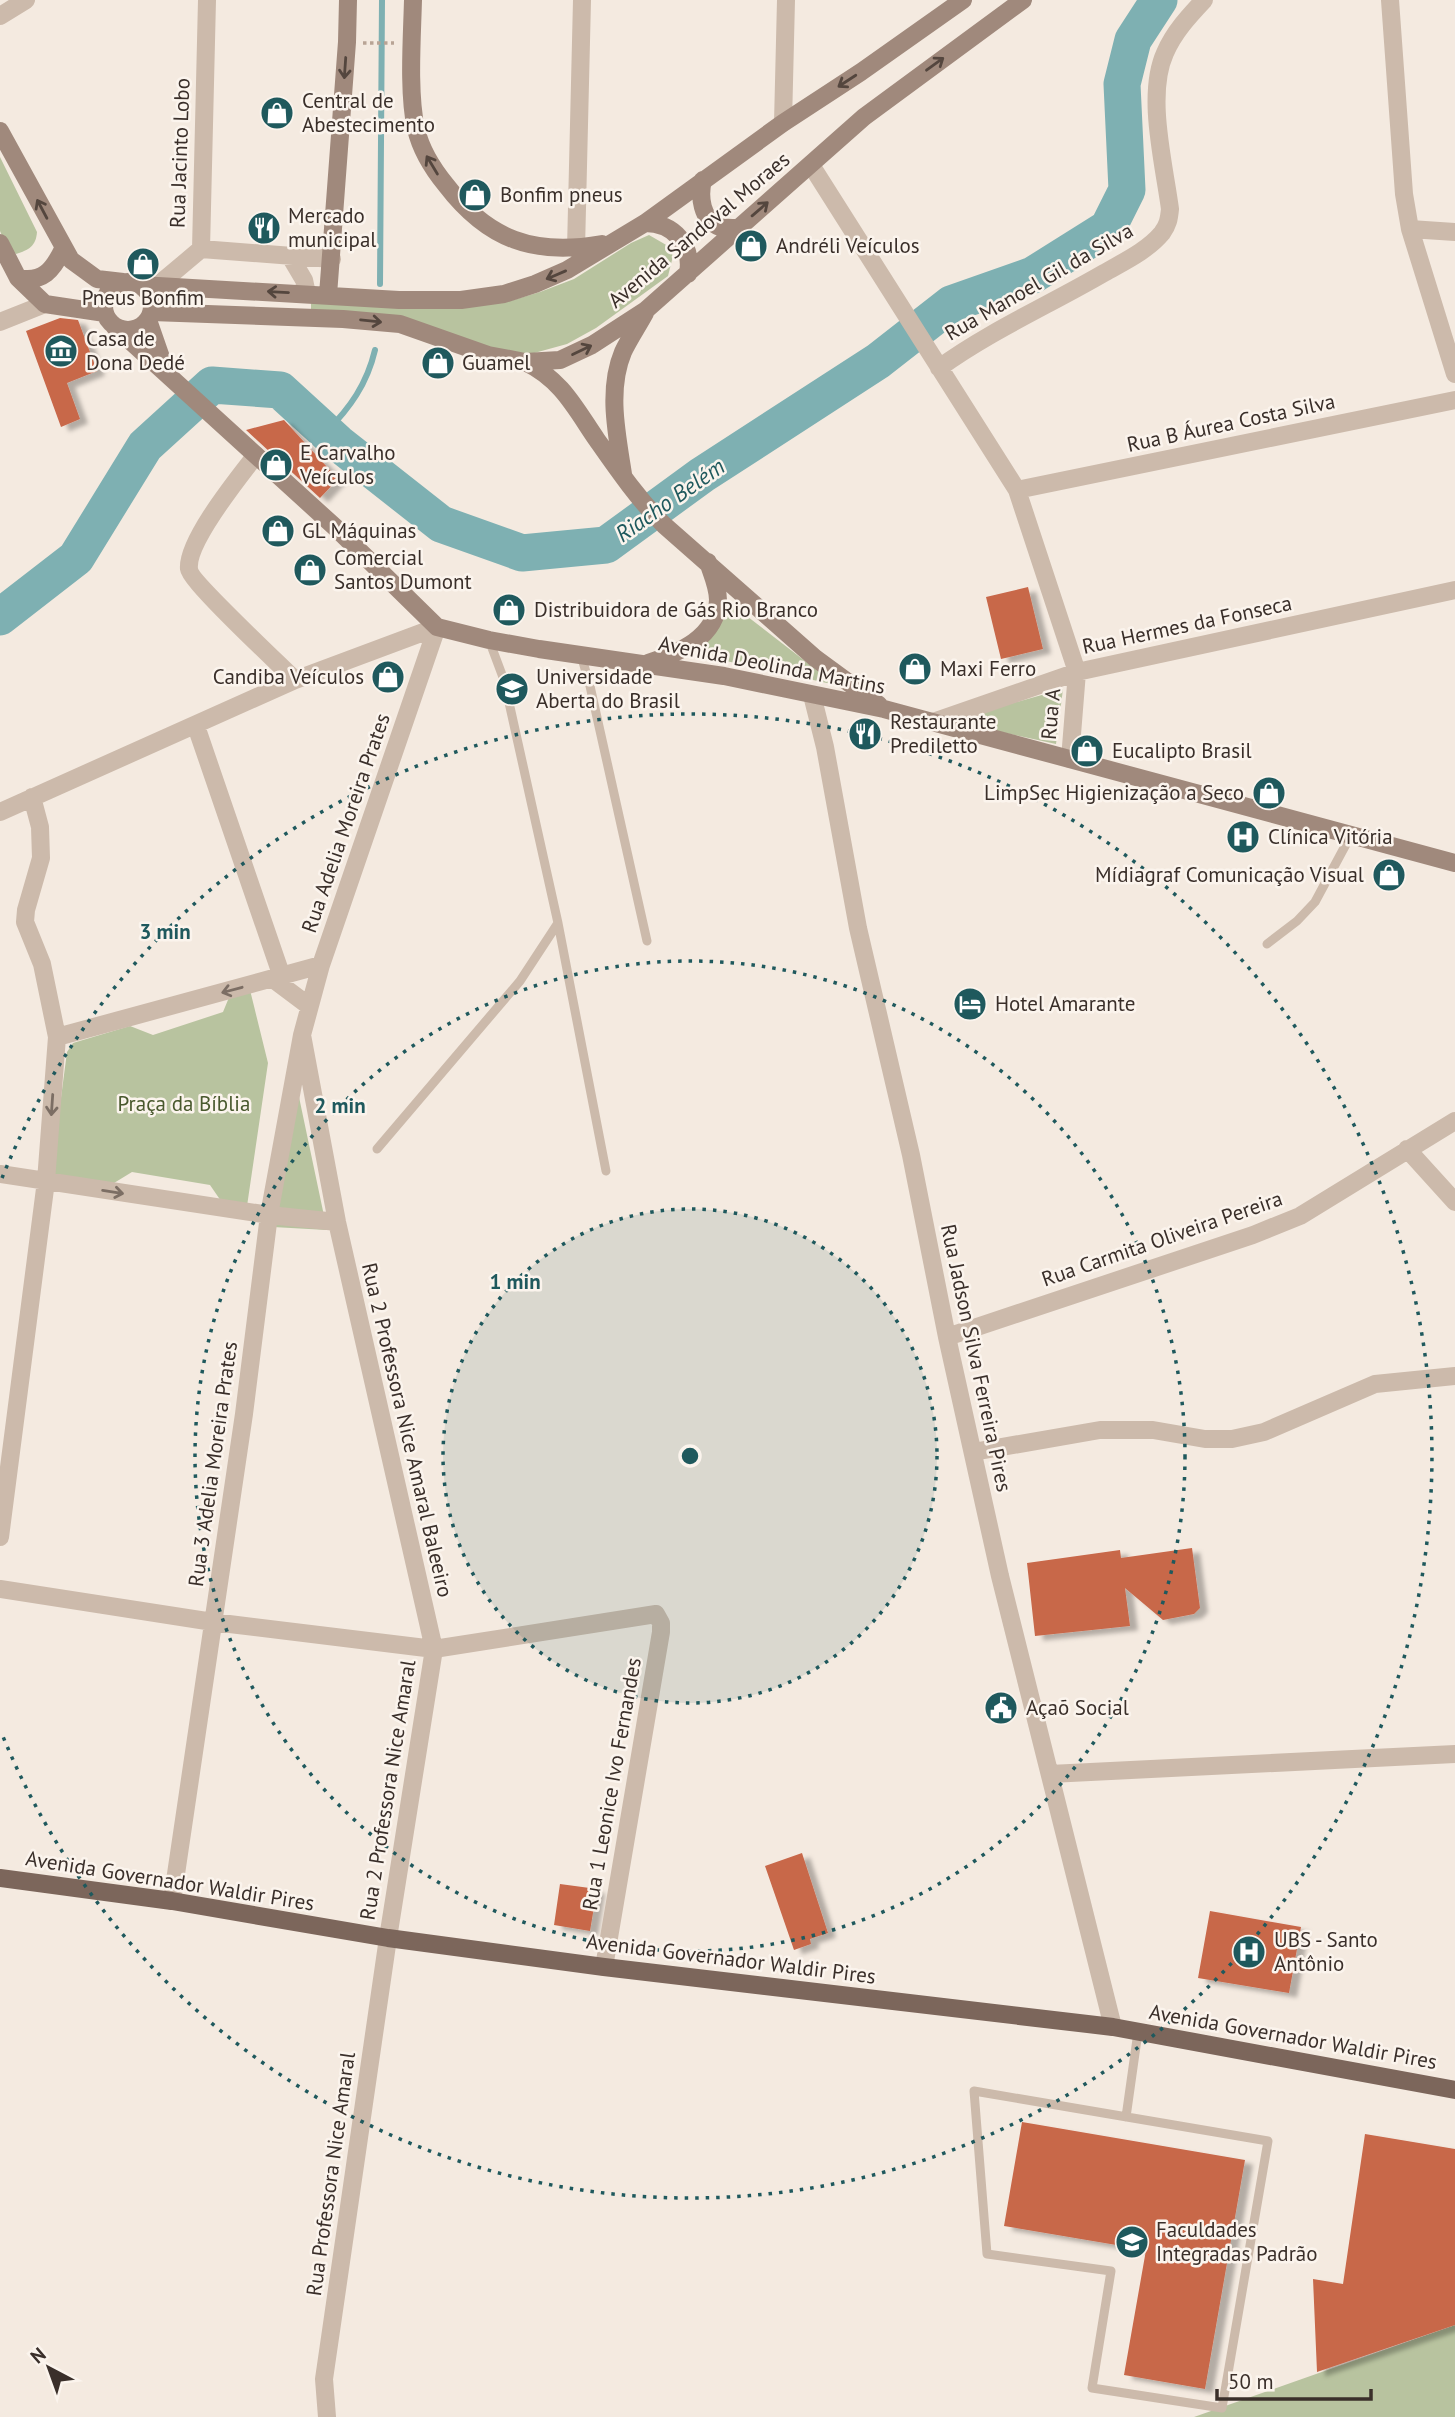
<svg xmlns="http://www.w3.org/2000/svg" width="1455" height="2417" font-family="'PT Sans',sans-serif">
<style>
.green{fill:#b8c39f}
.lines{fill:none;stroke-linecap:round;stroke-linejoin:round}
.stream{stroke:#7eb0b2;stroke-width:6}
.river{stroke:#7eb0b2;stroke-width:37}
.building{fill:#c8674a;filter:url(#shadow)}
.path{stroke:#b8a495;stroke-width:3.5;stroke-dasharray:3.5 3.5;stroke-linecap:butt}
.lane{stroke:#ccbaab;stroke-width:9}
.street{stroke:#ccbaab;stroke-width:18}
.secondary{stroke:#a0897c;stroke-width:18}
.primary{stroke:#7c665b;stroke-width:18}
.oneway{stroke:#54463e}
.oneway2{stroke:#7c6e64}
.ring{fill:none;stroke:#1f595d;stroke-width:3.5;stroke-dasharray:3.5 7}
.labels{text-anchor:middle;stroke-width:5;stroke-linejoin:round;paint-order:stroke}
.poi-label{font-size:21px;fill:#3a2f2a;stroke:#fbf4ed;text-anchor:start}
.street-label{font-size:21px;fill:#3a2f2a;stroke:#fbf4ed}
.park-label{font-size:21px;fill:#49592e;stroke:#fbf4ed}
.water-label{font-size:23px;font-style:italic;fill:#1f595d;stroke:#fbf4ed}
.centre{fill:#1f595d;stroke:#fbf4ed;stroke-width:3.5}
.ring-label{font-size:21px;text-anchor:middle;font-weight:bold;fill:#1f595d;stroke:#fbf4ed;stroke-width:5;stroke-linejoin:round;paint-order:stroke}
</style>
<defs>
<filter id="shadow"><feDropShadow dx="8" dy="4.5" stdDeviation="2" flood-color="#0004"/></filter>
</defs>
<rect width="100%" height="100%" fill="#f4eae0"/>
<path class="green" d="M 0,157 L 37,232 C 36,246 29,250 16,254 L 7,248 L 0,231 Z
M 649,235 L 668,246 L 673,256 L 668,276 L 596,328 L 567,344 L 527,355 L 493,351 L 387,318 L 311,309 L 311,301 L 506,302 L 540,292 L 574,279 L 631,243 Z
M 726,600 L 836,685 L 694,654 L 707,640 Z
M 1063,689 L 1056,744 L 955,722 L 956,719 Z
M 250,990 L 268,1063 L 247,1206 L 221,1201 L 210,1185 L 132,1172 L 114,1183 L 51,1174 L 67,1052 L 73,1043 L 130,1026 L 153,1035 L 223,1012 L 230,995 Z
M 291,1059 L 327,1230 L 273,1227 Z
M 1455,2325 L 1455,2417 L 1194,2417 Z"/>
<g class="lines">
<path class="stream" d="M 380,284 L 382,0
M 326,432 C 350,408 367,384 375,350"/>
<path class="river" d="M 0,617 L 76,558 L 145,446 L 212,385 L 280,390 L 338,443 L 441,524 L 522,553 L 606,545 L 702,475 L 878,361 L 951,304 L 1033,275 L 1108,228 L 1127,190 L 1122,84 L 1133,40 L 1159,0"/>
</g>
<path class="building" d="M 60,318 L 78,320 L 97,371 L 67,383 L 80,419 L 61,427 L 26,331 Z
M 284,420 L 338,479 L 320,498 L 246,430 Z
M 1028,587 L 1043,649 L 1001,659 L 986,597 Z
M 1192,1548 L 1200,1608 L 1194,1614 L 1163,1620 L 1125,1588 L 1130,1626 L 1035,1636 L 1027,1563 L 1120,1550 L 1121,1558 Z
M 802,1853 L 828,1933 L 810,1939 L 811,1944 L 794,1950 L 765,1866 Z
M 560,1884 L 597,1889 L 590,1931 L 554,1925 Z
M 1210,1911 L 1301,1927 L 1289,1993 L 1198,1978 Z
M 1022,2122 L 1245,2160 L 1205,2389 L 1124,2375 L 1146,2250 L 1004,2226 Z
M 1365,2134 L 1455,2149 L 1455,2325 L 1317,2372 L 1313,2279 L 1343,2284 Z"/>
<g class="lines">
<path class="path" d="M 363,43 L 394,43"/>
<path class="lane" d="M 489,640 L 504,680 L 558,923 L 606,1171
M 581,655 L 590,686 L 647,941
M 1267,944 L 1297,921 L 1315,902 L 1351,835
M 377,1149 L 520,981 L 558,923
M 974,2091 L 1268,2141 L 1222,2408 L 1092,2388 L 1111,2271 L 987,2254 Z
M 1126,2117 L 1138,2032"/>
<path class="street" d="M 1390,0 L 1404,194 L 1410,229 L 1455,374
M 0,16 L 26,0
M 783,123 L 786,0
M 811,165 L 1017,490 L 1077,672 L 1070,759
M 1410,229 L 1455,232
M 201,249 L 332,259
M 576,249 L 582,0
M 291,258 L 304,280 L 307,294
M 157,286 L 201,249 L 207,0
M 0,322 L 45,304
M 939,368 C 990,331 1049,305 1104,273 C 1123,262 1147,251 1162,233 C 1168,225 1169,219 1170,209 C 1164,163 1146,95 1165,53 C 1174,32 1189,16 1204,0
M 256,455 C 239,477 186,542 189,569 C 190,581 280,665 295,680
M 1017,490 L 1455,400
M 812,695 L 825,747 L 858,928 L 911,1155 L 947,1337 L 1000,1576 L 1113,2027
M 933,722 L 1077,672 L 1455,590
M 196,726 L 282,977
M 0,812 L 295,680 L 437,627
M 273,979 L 309,1006
M 302,1035 L 337,1222 L 434,1649 L 388,1938 L 324,2379 L 327,2417
M 57,1037 L 321,965
M 1407,1149 L 1455,1202
M 0,1174 L 269,1215 L 337,1222
M 947,1337 L 1253,1235 L 1300,1216 L 1455,1121
M 973,1452 L 1100,1430 L 1153,1430 L 1205,1439 L 1232,1439 L 1264,1432 L 1375,1384 L 1455,1376
M 0,1537 L 46,1181 L 57,1037 L 42,964 L 25,922 L 26,910 L 41,858 L 40,827 L 32,797
M 0,1589 L 213,1622 L 434,1649 L 656,1614 L 661,1623 L 661,1632 L 604,1967
M 1050,1774 L 1455,1754
M 172,1901 L 244,1414 L 269,1215 L 302,1035 L 321,965 L 437,627"/>
<path class="secondary" d="M 413,0 C 412,38 408,93 416,129 C 421,150 432,168 446,185 C 488,240 534,256 602,244
M 0,131 L 71,260 L 97,279 L 123,282
M 703,180 C 699,196 701,220 720,227 C 725,228 733,228 738,228
M 645,223 C 674,223 693,245 688,274
M 0,243 L 18,278 L 45,304 L 105,313
M 18,278 C 43,283 53,270 63,249
M104 306a24 24 0 1 1 48 0a24 24 0 1 1-48 0Z
M 141,285 L 399,300 L 461,300 L 504,294 L 535,284 L 567,270 L 645,223 L 783,123 L 861,72 L 963,0
M 328,295 L 347,42 L 348,0
M 152,312 L 343,319 L 400,324 L 488,355 L 525,362 L 560,360 L 592,345 L 646,310 L 864,117 L 1023,0
M 148,320 L 165,369
M 114,326 L 336,528 L 437,627 L 489,640 L 539,649 L 724,676 L 884,709 L 1455,863
M 525,362 C 562,380 575,408 597,440 C 618,470 638,499 664,525 L 815,658 L 879,705
M 623,474 C 617,435 607,390 623,352 C 629,339 638,326 645,313
M 648,663 C 678,653 717,638 718,600 C 718,587 712,574 708,562"/>
<path class="primary" d="M 0,1878 L 172,1901 L 388,1938 L 604,1967 L 1113,2027 L 1455,2090"/>
</g>
<defs><path id="oneway-shaft" d="M-6 0H5M1.5-3L5.5 0L1.5 3" fill="none" stroke-width="1.6" stroke-linecap="round" stroke-linejoin="round" transform="scale(1.75)"/></defs>
<g class="oneway">
<use href="#oneway-shaft" transform="translate(935 64) rotate(-36)"/>
<use href="#oneway-shaft" transform="translate(345 68) rotate(94)"/>
<use href="#oneway-shaft" transform="translate(847 81) rotate(147)"/>
<use href="#oneway-shaft" transform="translate(432 165) rotate(-121)"/>
<use href="#oneway-shaft" transform="translate(42 209) rotate(-118)"/>
<use href="#oneway-shaft" transform="translate(760 209) rotate(-41)"/>
<use href="#oneway-shaft" transform="translate(556 275) rotate(157)"/>
<use href="#oneway-shaft" transform="translate(278 292) rotate(-177)"/>
<use href="#oneway-shaft" transform="translate(371 321) rotate(6)"/>
<use href="#oneway-shaft" transform="translate(582 350) rotate(-26)"/>
</g>
<g class="oneway2">
<use href="#oneway-shaft" transform="translate(232 990) rotate(165)"/>
<use href="#oneway-shaft" transform="translate(52 1105) rotate(94)"/>
<use href="#oneway-shaft" transform="translate(113 1192) rotate(9)"/>
</g>
<circle cx="690" cy="1456" r="247" fill="#1f595d" fill-opacity=".12"/>
<g class="ring">
<circle cx="690" cy="1456" r="247"/>
<circle cx="690" cy="1456" r="495"/>
<path d="M2 1178A742 742 0 1 1 2 1734"/>
</g>
<defs>
<symbol id="shop-disc" viewBox="-11 -11 22 22"><circle r="9.5" fill="#1f595d" stroke="#fbf4ed"/><path d="M-5-2.5h2.3a2.7 3.5 0 0 1 5.4 0H5L5.5 6h-11ZM-1.5-2.5h3a1.5 2.3 0 0 0-3 0Z" fill="#fff"/></symbol>
<symbol id="restaurant-disc" viewBox="-11 -11 22 22"><circle r="9.5" fill="#1f595d" stroke="#fbf4ed"/><path d="M-5-6h1v4h1v-4h1v4h1v-4h1v5L-1.5 .5V6h-2V.5L-5-1ZM5-6V6H3V1.5H1.5Q1.5-4 5-6Z" fill="#fff"/></symbol>
<symbol id="museum-disc" viewBox="-11 -11 22 22"><circle r="9.5" fill="#1f595d" stroke="#fbf4ed"/><path d="M0-6L6-3V-2H-6V-3ZM-5-1h2V3h-2ZM-1-1h2V3h-2ZM3-1h2V3H3ZM-6 4H6V6H-6Z" fill="#fff"/></symbol>
<symbol id="university-disc" viewBox="-11 -11 22 22"><circle r="9.5" fill="#1f595d" stroke="#fbf4ed"/><path d="M0-5L7-2L0 1L-7-2ZM-4 1L0 2.5L4 1V4Q0 6-4 4Z" fill="#fff"/></symbol>
<symbol id="hospital-disc" viewBox="-11 -11 22 22"><circle r="9.5" fill="#1f595d" stroke="#fbf4ed"/><path d="M-5-5h3v3.5h4V-5h3V5h-3V1.5h-4V5h-3Z" fill="#fff"/></symbol>
<symbol id="hotel-disc" viewBox="-11 -11 22 22"><circle r="9.5" fill="#1f595d" stroke="#fbf4ed"/><path d="M-6-4.5h1.5V1H6V5H4.5V3h-9V5H-6ZM-4 0a1.8 1.8 0 1 1 3.6 0ZM.5 0V-2.5h3Q6-2.5 6 0Z" fill="#fff"/></symbol>
<symbol id="civic-disc" viewBox="-11 -11 22 22"><circle r="9.5" fill="#1f595d" stroke="#fbf4ed"/><path d="M-.6-6.5H3V-4.5H.6V-3L4-1V1h2V6H-6V1h2V-1L-.6-3ZM-1.2 2.5V6h2.4V2.5Z" fill="#fff"/></symbol>
</defs>
<g fill-rule="evenodd">
<use href="#shop-disc" x="258" y="94" width="38" height="38"/>
<use href="#shop-disc" x="456" y="176" width="38" height="38"/>
<use href="#restaurant-disc" x="245" y="209" width="38" height="38"/>
<use href="#shop-disc" x="732" y="227" width="38" height="38"/>
<use href="#shop-disc" x="124" y="245" width="38" height="38"/>
<use href="#museum-disc" x="42" y="332" width="38" height="38"/>
<use href="#shop-disc" x="419" y="344" width="38" height="38"/>
<use href="#shop-disc" x="257" y="446" width="38" height="38"/>
<use href="#shop-disc" x="259" y="512" width="38" height="38"/>
<use href="#shop-disc" x="291" y="551" width="38" height="38"/>
<use href="#shop-disc" x="490" y="591" width="38" height="38"/>
<use href="#shop-disc" x="896" y="650" width="38" height="38"/>
<use href="#shop-disc" x="369" y="658" width="38" height="38"/>
<use href="#university-disc" x="493" y="670" width="38" height="38"/>
<use href="#restaurant-disc" x="846" y="715" width="38" height="38"/>
<use href="#shop-disc" x="1068" y="732" width="38" height="38"/>
<use href="#shop-disc" x="1250" y="774" width="38" height="38"/>
<use href="#hospital-disc" x="1224" y="818" width="38" height="38"/>
<use href="#shop-disc" x="1370" y="856" width="38" height="38"/>
<use href="#hotel-disc" x="951" y="985" width="38" height="38"/>
<use href="#civic-disc" x="982" y="1689" width="38" height="38"/>
<use href="#hospital-disc" x="1230" y="1933" width="38" height="38"/>
<use href="#university-disc" x="1113" y="2223" width="38" height="38"/>
</g>
<g class="labels">
<g class="poi-label">
<text x="302" y="108">Central de<tspan x="302" dy="24">Abestecimento</tspan></text>
<text x="500" y="202">Bonfim pneus</text>
<text x="288" y="223">Mercado<tspan x="288" dy="24">municipal</tspan></text>
<text x="776" y="253">Andréli Veículos</text>
<text x="143" y="305" text-anchor="middle">Pneus Bonfim</text>
<text x="86" y="346">Casa de<tspan x="86" dy="24">Dona Dedé</tspan></text>
<text x="462" y="370">Guamel</text>
<text x="300" y="460">E Carvalho<tspan x="300" dy="24">Veículos</tspan></text>
<text x="302" y="538">GL Máquinas</text>
<text x="334" y="565">Comercial<tspan x="334" dy="24">Santos Dumont</tspan></text>
<text x="534" y="617">Distribuidora de Gás Rio Branco</text>
<text x="940" y="676">Maxi Ferro</text>
<text x="364" y="684" text-anchor="end">Candiba Veículos</text>
<text x="536" y="684">Universidade<tspan x="536" dy="24">Aberta do Brasil</tspan></text>
<text x="890" y="729">Restaurante<tspan x="890" dy="24">Prediletto</tspan></text>
<text x="1112" y="758">Eucalipto Brasil</text>
<text x="1244" y="800" text-anchor="end">LimpSec Higienização a Seco</text>
<text x="1268" y="844">Clínica Vitória</text>
<text x="1364" y="882" text-anchor="end">Mídiagraf Comunicação Visual</text>
<text x="995" y="1011">Hotel Amarante</text>
<text x="1026" y="1715">Açaõ Social</text>
<text x="1274" y="1947">UBS - Santo<tspan x="1274" dy="24">Antônio</tspan></text>
<text x="1156" y="2237">Faculdades<tspan x="1156" dy="24">Integradas Padrão</tspan></text>
</g>
<g class="street-label">
<text transform="translate(180 153) rotate(-88)" y="7">Rua Jacinto Lobo</text>
<text transform="translate(699 230) rotate(-40)" y="7">Avenida Sandoval Moraes</text>
<text transform="translate(1039 282) rotate(-30)" y="7">Rua Manoel Gil da Silva</text>
<text transform="translate(1231 423) rotate(-12)" y="7">Rua B Áurea Costa Silva</text>
<text transform="translate(1187 625) rotate(-12)" y="7">Rua Hermes da Fonseca</text>
<text transform="translate(772 665) rotate(11)" y="7">Avenida Deolinda Martins</text>
<text transform="translate(1051 714) rotate(-85)" y="7">Rua A</text>
<text transform="translate(346 823) rotate(-71)" y="7">Rua Adelia Moreira Prates</text>
<text transform="translate(1162 1239) rotate(-19)" y="7">Rua Carmita Oliveira Pereira</text>
<text transform="translate(976 1358) rotate(78)" y="7">Rua Jadson Silva Ferreira Pires</text>
<text transform="translate(407 1430) rotate(77)" y="7">Rua 2 Professora Nice Amaral Baleeiro</text>
<text transform="translate(213 1464) rotate(-82)" y="7">Rua 3 Adelia Moreira Prates</text>
<text transform="translate(612 1784) rotate(-80)" y="7">Rua 1 Leonice Ivo Fernandes</text>
<text transform="translate(388 1790) rotate(-81)" y="7">Rua 2 Professora Nice Amaral</text>
<text transform="translate(170 1881) rotate(9)" y="7">Avenida Governador Waldir Pires</text>
<text transform="translate(731 1959) rotate(7)" y="7">Avenida Governador Waldir Pires</text>
<text transform="translate(1293 2037) rotate(10)" y="7">Avenida Governador Waldir Pires</text>
<text transform="translate(331 2174) rotate(-82)" y="7">Rua Professora Nice Amaral</text>
</g>
<g class="park-label">
<text x="184" y="1111">Praça da Bíblia</text>
</g>
<g class="water-label">
<text transform="translate(670 500) rotate(-35)" y="8">Riacho Belém</text>
</g>
</g>
<circle cx="690" cy="1456" r="10" class="centre"/>
<g class="ring-label">
<text x="165" y="939">3 min</text>
<text x="340" y="1113">2 min</text>
<text x="515" y="1289">1 min</text>
</g>
<g transform="translate(49 2368) rotate(319)" stroke="#fbf4ed" stroke-width="5" paint-order="stroke">
<path d="M0-5L12 26L0 18L-12 26Z" fill="#3a2f2a"/>
<text y="-10" font-size="19" font-weight="bold" text-anchor="middle" fill="#3a2f2a">N</text>
</g>
<path d="M1217 2389v10h154v-10" fill="none" stroke="#3a2f2a" stroke-width="3.5"/>
<text x="1228" y="2389" font-size="21" fill="#3a2f2a" stroke="#fbf4ed" stroke-width="5" paint-order="stroke">50 m</text>
</svg>
